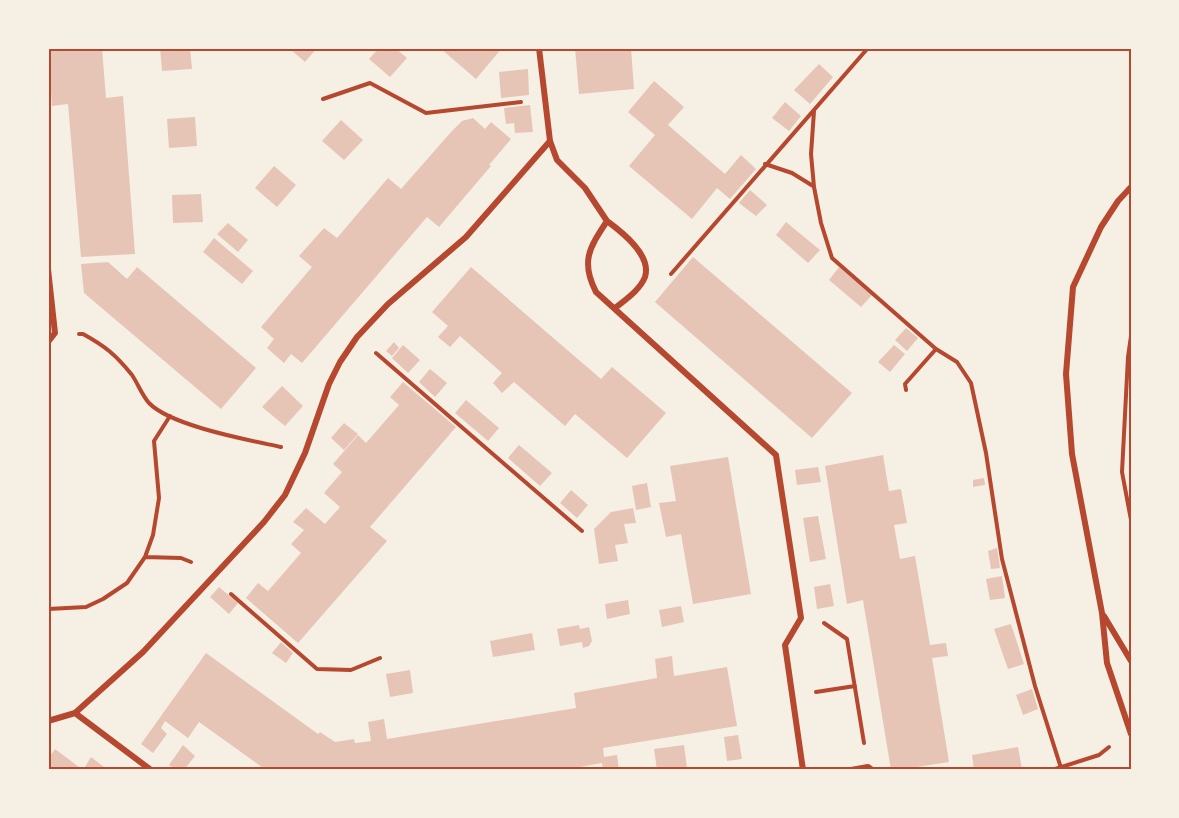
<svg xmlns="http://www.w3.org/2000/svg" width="1179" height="818" font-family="'PT Sans',sans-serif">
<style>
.building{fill:#e6c5b7}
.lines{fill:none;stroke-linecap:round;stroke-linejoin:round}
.path{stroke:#b5482f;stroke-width:4}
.minor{stroke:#b5482f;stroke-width:6}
.neatline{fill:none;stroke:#b5482f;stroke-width:2}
</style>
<rect width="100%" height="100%" fill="#f6efe4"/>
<path class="building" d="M 48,48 L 102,48 L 106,98 L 123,96 L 135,254 L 81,257 L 68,104 L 52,106 Z
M 160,48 L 190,48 L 192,69 L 162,71 Z
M 289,48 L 317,48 L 305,62 Z
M 379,48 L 395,48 L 407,58 L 390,77 L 369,59 Z
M 440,48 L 502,48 L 476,79 Z
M 575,48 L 631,48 L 634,89 L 579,94 Z
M 819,64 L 833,77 L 810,104 L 794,90 Z
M 528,69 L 529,95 L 501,98 L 499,72 Z
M 654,81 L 684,107 L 668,125 L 697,150 L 725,174 L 741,155 L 756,169 L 730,199 L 717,188 L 692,219 L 629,166 L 655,135 L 628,112 Z
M 785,102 L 801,116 L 789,131 L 772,118 Z
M 530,105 L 533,132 L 515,133 L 514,123 L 506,124 L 504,108 Z
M 195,117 L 197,146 L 169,148 L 167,119 Z
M 473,118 L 485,129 L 491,122 L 511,139 L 489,165 L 491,166 L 439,227 L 427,217 L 302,363 L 291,354 L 284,363 L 267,348 L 274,339 L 261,327 L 312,267 L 299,256 L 324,228 L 337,238 L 388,178 L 401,189 L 451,132 L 462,121 Z
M 341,120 L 363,140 L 344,160 L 322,141 Z
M 274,166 L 296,185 L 277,207 L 255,188 Z
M 750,190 L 767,205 L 756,216 L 739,203 Z
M 201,194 L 203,222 L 173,223 L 172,195 Z
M 786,222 L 820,250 L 808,263 L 776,235 Z
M 228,223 L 248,240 L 238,252 L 217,234 Z
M 214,238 L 253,271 L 242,284 L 203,252 Z
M 693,257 L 852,393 L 812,438 L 655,302 Z
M 108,262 L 127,279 L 137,267 L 256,368 L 221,409 L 84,293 L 81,264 Z
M 471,267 L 601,379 L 612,367 L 666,413 L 627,458 L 575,414 L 565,426 L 514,382 L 502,393 L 493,383 L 502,373 L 460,336 L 450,347 L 438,337 L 448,326 L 432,312 Z
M 839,267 L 872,295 L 861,307 L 829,280 Z
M 906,328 L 918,338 L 907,351 L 895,340 Z
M 394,342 L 399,348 L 392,356 L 386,351 Z
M 403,345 L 420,360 L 408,373 L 392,358 Z
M 894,345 L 905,354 L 890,372 L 878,362 Z
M 430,369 L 447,383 L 435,397 L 419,382 Z
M 403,382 L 456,427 L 370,527 L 387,541 L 298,643 L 246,598 L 258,583 L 268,591 L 301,553 L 291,544 L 304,530 L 293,522 L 306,508 L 325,524 L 340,507 L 324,493 L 342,472 L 333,464 L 358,435 L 366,443 L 399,405 L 390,397 Z
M 282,386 L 303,406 L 285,426 L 262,407 Z
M 466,400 L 499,428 L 488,441 L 455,413 Z
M 344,423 L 358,434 L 344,450 L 331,438 Z
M 519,445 L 552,473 L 540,486 L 508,458 Z
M 883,455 L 889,491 L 901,489 L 907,523 L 894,525 L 900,559 L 915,556 L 930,645 L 946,643 L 948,656 L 932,658 L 949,762 L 897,770 L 891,770 L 863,600 L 847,604 L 825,466 Z
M 728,457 L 751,594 L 693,604 L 681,534 L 666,537 L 659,503 L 676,501 L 670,466 Z
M 818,467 L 821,482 L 797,485 L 795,470 Z
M 984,478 L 985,485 L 973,487 L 973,480 Z
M 647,483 L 651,507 L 636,510 L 632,486 Z
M 571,490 L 588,505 L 577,518 L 560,503 Z
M 633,508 L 636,523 L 624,524 L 628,543 L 615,545 L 618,561 L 599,564 L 594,529 L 611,512 Z
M 818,516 L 826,559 L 810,562 L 803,518 Z
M 997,548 L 1000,568 L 991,569 L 988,551 Z
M 1002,576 L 1005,598 L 990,600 L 986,579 Z
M 830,584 L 834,606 L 817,609 L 814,587 Z
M 219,587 L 238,603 L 229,614 L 210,597 Z
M 628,600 L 630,614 L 607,619 L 605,604 Z
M 681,606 L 684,622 L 662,627 L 659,610 Z
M 1011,624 L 1024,664 L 1008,669 L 994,629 Z
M 579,625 L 580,629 L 589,627 L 592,641 L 589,646 L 583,648 L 582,642 L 560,646 L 557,629 Z
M 532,633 L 535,650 L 493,657 L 490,641 Z
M 281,642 L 293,653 L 286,663 L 272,653 Z
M 206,653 L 318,734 L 320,732 L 335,742 L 354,739 L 355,743 L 371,741 L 368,722 L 384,719 L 387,739 L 576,708 L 574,693 L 657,678 L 655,659 L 672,656 L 674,676 L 727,667 L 737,726 L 603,748 L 604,757 L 617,755 L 619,770 L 603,770 L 602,763 L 563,770 L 300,770 L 297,767 L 295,770 L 266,770 L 199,722 L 188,738 L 165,721 L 161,728 L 167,734 L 153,753 L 141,744 Z
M 410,670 L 413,693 L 390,697 L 386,674 Z
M 1032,689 L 1038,709 L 1023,715 L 1016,695 Z
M 738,735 L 742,759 L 727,761 L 724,737 Z
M 183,745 L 195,756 L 184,770 L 176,770 L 169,765 Z
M 684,745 L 687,768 L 657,770 L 654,749 Z
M 1018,747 L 1022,769 L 974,770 L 972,755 Z
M 55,749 L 83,770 L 91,757 L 108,770 L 48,770 L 48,759 Z"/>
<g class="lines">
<path class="path" d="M 323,99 L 370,83 L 426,113 L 521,102
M 814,111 L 811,154 L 814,187 L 821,223 L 832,258 L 936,349 L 905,384 L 906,390
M 765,164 L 792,173 L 813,186
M 671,274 L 868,48
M 79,334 L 83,334 C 105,346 116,355 132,375 C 138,384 142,395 149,403 C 171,426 249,440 281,447
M 1131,336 L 1128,357 L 1122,472 L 1131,520
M 936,349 L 957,362 L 971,383 L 986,453 L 1002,559 L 1035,686 L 1061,768
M 376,353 L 582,531
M 145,557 L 181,558 L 191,562
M 231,594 L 317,669 L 351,670 L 380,658
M 48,609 L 86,607 L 103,599 L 127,583 L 145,557 L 153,535 L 159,498 L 154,441 L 170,416
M 824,623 L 847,639 L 864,743
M 816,692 L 855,686
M 1052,770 L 1099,755 L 1109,747"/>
<path class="minor" d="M 539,48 L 550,141 L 557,160 L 585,188 L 607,221 C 590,247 580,261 596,292 L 776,455 L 801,618 L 785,645 L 803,770
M 1131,187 L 1118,201 L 1101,227 L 1073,287 L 1066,374 L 1072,454 L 1102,613 L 1107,663 L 1131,734
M 607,221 C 622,232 652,255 645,277 C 640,290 625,300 615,308
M 48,269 L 55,333 L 48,342
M 1104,616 L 1131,661
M 75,713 L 151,770
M 48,721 L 75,713 L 143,652 L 264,522 L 285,495 L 305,453 L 329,384 L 340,362 L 357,337 L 388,304 L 466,237 L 550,141
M 851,770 L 868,767 L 872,770"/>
</g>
<rect width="1179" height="818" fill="none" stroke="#f6efe4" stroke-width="99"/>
<rect x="50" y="50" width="1080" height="718" class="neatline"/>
</svg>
